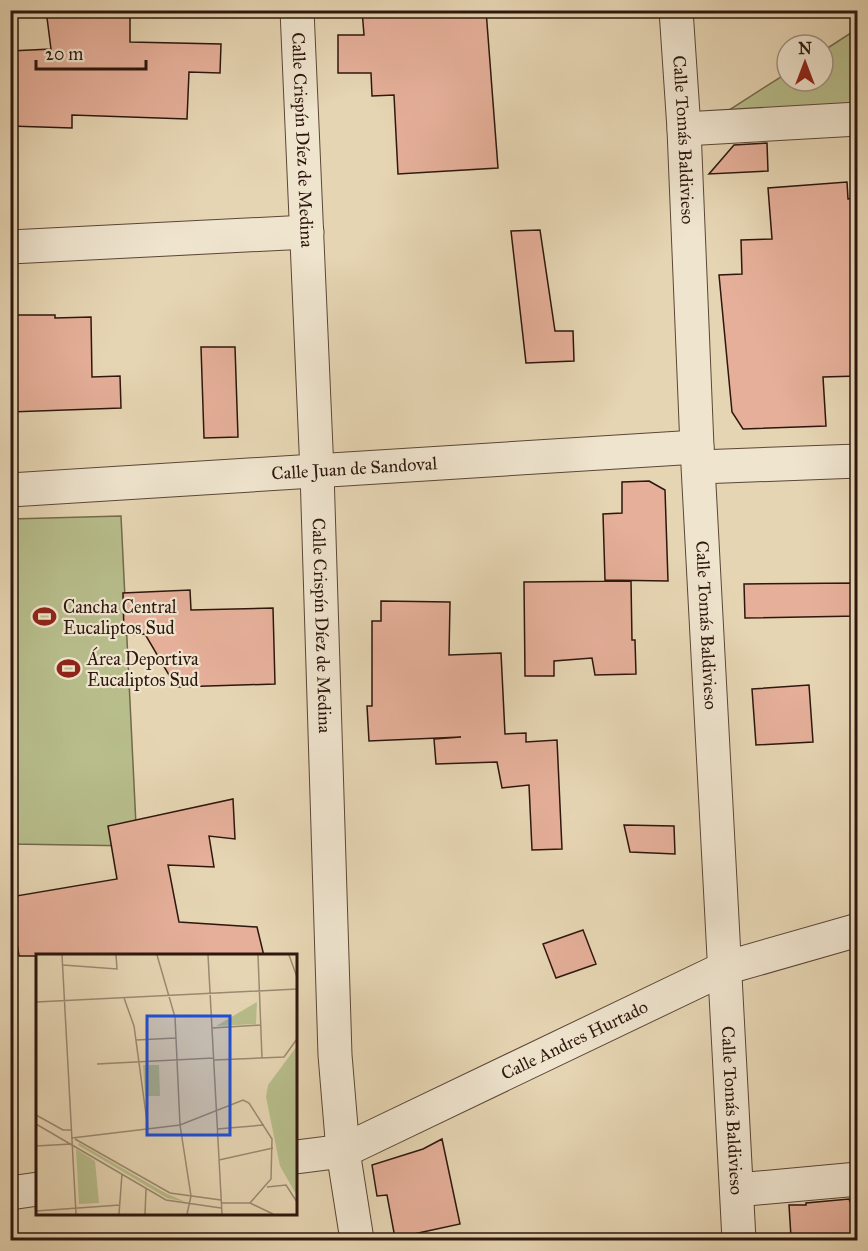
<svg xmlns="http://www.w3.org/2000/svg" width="868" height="1251" font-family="'IM FELL Great Primer',serif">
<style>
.green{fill:#b7bd8b;stroke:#726a4c;stroke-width:1.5}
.building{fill:#e5af99;stroke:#2e170e;stroke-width:1.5}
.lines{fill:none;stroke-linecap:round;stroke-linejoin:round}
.minor-casing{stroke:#5c4637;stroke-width:35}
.minor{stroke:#efe4ce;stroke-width:33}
.labels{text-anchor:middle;stroke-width:4.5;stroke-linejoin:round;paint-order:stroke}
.street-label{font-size:18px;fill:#2e170e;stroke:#efe4ce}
.poi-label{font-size:18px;fill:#2e170e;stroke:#efe4ce;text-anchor:start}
.inset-road{fill:none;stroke:#9c8971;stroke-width:1.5}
.view{fill:#1d4ed8;fill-opacity:0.15;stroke:#1d4ed8;stroke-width:3}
.inset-edge{fill:none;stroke:#2e170e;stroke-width:3}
</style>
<rect width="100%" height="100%" fill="#e6d5b3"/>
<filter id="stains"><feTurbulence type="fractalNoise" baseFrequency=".00333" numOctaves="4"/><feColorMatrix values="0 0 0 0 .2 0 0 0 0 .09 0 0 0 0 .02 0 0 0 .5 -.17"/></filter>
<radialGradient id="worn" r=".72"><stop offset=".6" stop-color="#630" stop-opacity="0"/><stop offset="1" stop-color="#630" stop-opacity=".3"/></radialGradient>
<path class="green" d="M 857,29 L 857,104 L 729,110 L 787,73 L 787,81 L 823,81 L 823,51 Z
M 121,516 L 137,846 L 11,844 L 11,519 Z"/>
<path class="building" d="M 46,10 L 130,10 L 130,42 L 221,44 L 220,73 L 189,72 L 187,119 L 72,115 L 72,128 L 10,126 L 10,51 L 51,49 Z
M 362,10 L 486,10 L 498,168 L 398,174 L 394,95 L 372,96 L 371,73 L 338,73 L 338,35 L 364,35 Z
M 767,143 L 768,171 L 709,174 L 734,145 Z
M 847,182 L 848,199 L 858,198 L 858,376 L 823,377 L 826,426 L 743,429 L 732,412 L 719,275 L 742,274 L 741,240 L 772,239 L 768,188 Z
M 540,230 L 555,331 L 573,331 L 574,361 L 526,363 L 511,231 Z
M 10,315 L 55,315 L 55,318 L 91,317 L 92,377 L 120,376 L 121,408 L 10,412 Z
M 201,347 L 235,347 L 238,437 L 204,438 Z
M 649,481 L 665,490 L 668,581 L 605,580 L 603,514 L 622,513 L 622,482 Z
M 631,581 L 632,640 L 635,640 L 636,674 L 595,675 L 592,658 L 554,661 L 554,676 L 525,676 L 524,582 Z
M 858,583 L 858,616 L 745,618 L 744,584 Z
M 190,590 L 191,610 L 273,608 L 275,684 L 176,687 L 145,634 L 124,635 L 123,593 Z
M 381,601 L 450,602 L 449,655 L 501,653 L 505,734 L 526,733 L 526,742 L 557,740 L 562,849 L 532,850 L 529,785 L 502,788 L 497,762 L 436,764 L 434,739 L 461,737 L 369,741 L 367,706 L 372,706 L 372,621 L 381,621 Z
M 809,685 L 813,742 L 756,745 L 752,689 Z
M 233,799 L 235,839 L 209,836 L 214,867 L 168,865 L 179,922 L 257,927 L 264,956 L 19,956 L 10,897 L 117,879 L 108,826 Z
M 624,825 L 674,826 L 675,854 L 630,852 Z
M 583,930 L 596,964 L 556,978 L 543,944 Z
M 442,1139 L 460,1224 L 395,1238 L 387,1195 L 377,1196 L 372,1165 L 423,1149 Z
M 849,1199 L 858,1222 L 858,1236 L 791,1237 L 789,1205 L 806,1205 L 806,1203 Z"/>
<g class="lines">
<defs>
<g id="minor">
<path id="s1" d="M 297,10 L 317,472 L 335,1055 L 343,1151 L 357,1240"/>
<path id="s2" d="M 676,10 L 684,129 L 697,447 L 739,1240"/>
<path d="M 684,129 L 858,119"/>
<path d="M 10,247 L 307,232"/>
<path d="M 699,467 L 858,461"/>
<path id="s3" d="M 10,490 L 697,447"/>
<path id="s4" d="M 296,1157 L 343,1151 L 725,968 L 858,930"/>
<path d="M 737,1190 L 858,1179"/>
<path d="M 10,1193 L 38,1189"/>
</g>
</defs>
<use href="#minor" class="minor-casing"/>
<use href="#minor" class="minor"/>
</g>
<defs>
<symbol id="stadium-bare" viewBox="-9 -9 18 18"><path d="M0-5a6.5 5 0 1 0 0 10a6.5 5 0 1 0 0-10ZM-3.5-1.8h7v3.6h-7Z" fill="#8f2418" stroke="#efe4ce" stroke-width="2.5" paint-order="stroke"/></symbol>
</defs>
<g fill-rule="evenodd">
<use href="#stadium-bare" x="28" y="600" width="33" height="33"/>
<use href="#stadium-bare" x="52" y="652" width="33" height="33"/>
</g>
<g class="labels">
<g class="street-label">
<text dy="6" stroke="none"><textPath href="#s1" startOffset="130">Calle Crispín Díez de Medina</textPath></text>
<text dy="6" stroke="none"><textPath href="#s2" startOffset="130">Calle Tomás Baldivieso</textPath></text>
<text dy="6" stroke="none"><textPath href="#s3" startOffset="345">Calle Juan de Sandoval</textPath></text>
<text dy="6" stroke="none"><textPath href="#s1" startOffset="616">Calle Crispín Díez de Medina</textPath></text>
<text dy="6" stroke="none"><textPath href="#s2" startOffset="616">Calle Tomás Baldivieso</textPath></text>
<text dy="6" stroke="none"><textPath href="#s4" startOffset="304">Calle Andres Hurtado</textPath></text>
<text dy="6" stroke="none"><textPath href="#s2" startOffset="1102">Calle Tomás Baldivieso</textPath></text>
</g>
<g class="poi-label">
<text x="63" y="613">Cancha Central<tspan x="63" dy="21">Eucaliptos Sud</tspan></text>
<text x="87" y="665">Área Deportiva<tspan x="87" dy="21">Eucaliptos Sud</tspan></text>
</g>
</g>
<g transform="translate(36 954)">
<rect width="261" height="261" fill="#e6d5b3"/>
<path d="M 221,48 L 220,70 L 180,72 L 192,65 ZM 261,92 L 261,242 L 244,212 L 230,143 L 232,131 ZM 107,111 L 123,111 L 124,142 L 109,142 ZM 43,189 L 131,240 L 150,248 L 131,244 L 42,191 ZM 40,195 L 59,207 L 63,249 L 43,250 Z" fill="#b7bd8b"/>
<path class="inset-road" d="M 26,1 L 40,260M 121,1 L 139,63 L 144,171 L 155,242 L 151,260M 172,1 L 186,260M 222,1 L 226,104M 253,1 L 261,23M 27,11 L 81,15 L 80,1M 88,44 L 98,72 L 112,175M 0,48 L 261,35M 176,74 L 224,71M 100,86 L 140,84M 178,106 L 248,103 L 261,85M 61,110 L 177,104M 0,161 L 27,176 L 35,176M 0,170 L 130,246 L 185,254M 181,175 L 228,171M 36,184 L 144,171 L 207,146 L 213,149 L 236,185 L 235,225 L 214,249 L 185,249M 39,185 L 134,239 L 185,246M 0,192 L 35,190M 183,206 L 237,194M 231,233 L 250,231 L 261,248M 214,249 L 237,260M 0,257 L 84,251M 83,260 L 86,220M 109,260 L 110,235"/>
<path class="view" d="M 111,62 L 194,62 L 194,181 L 111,181 Z"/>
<rect width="261" height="261" class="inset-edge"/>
</g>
<rect width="868" height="1251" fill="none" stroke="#e6d5b3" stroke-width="36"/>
<rect x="12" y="12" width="844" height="1227" fill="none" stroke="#2e170e" stroke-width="3"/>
<rect x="18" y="18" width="832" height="1215" fill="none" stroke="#2e170e" stroke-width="1.5"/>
<g transform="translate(805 63)"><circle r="28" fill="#efe4ce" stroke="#a29281" stroke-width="1.5"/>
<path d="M0-4.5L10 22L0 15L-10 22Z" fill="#8f2418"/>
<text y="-9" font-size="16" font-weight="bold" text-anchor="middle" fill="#2e170e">N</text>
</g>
<path d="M36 60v9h110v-9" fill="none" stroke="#2e170e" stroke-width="3"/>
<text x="45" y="60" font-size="18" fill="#2e170e" stroke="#efe4ce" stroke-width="4.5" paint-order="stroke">20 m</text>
<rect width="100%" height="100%" filter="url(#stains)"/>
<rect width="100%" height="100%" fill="url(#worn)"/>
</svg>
